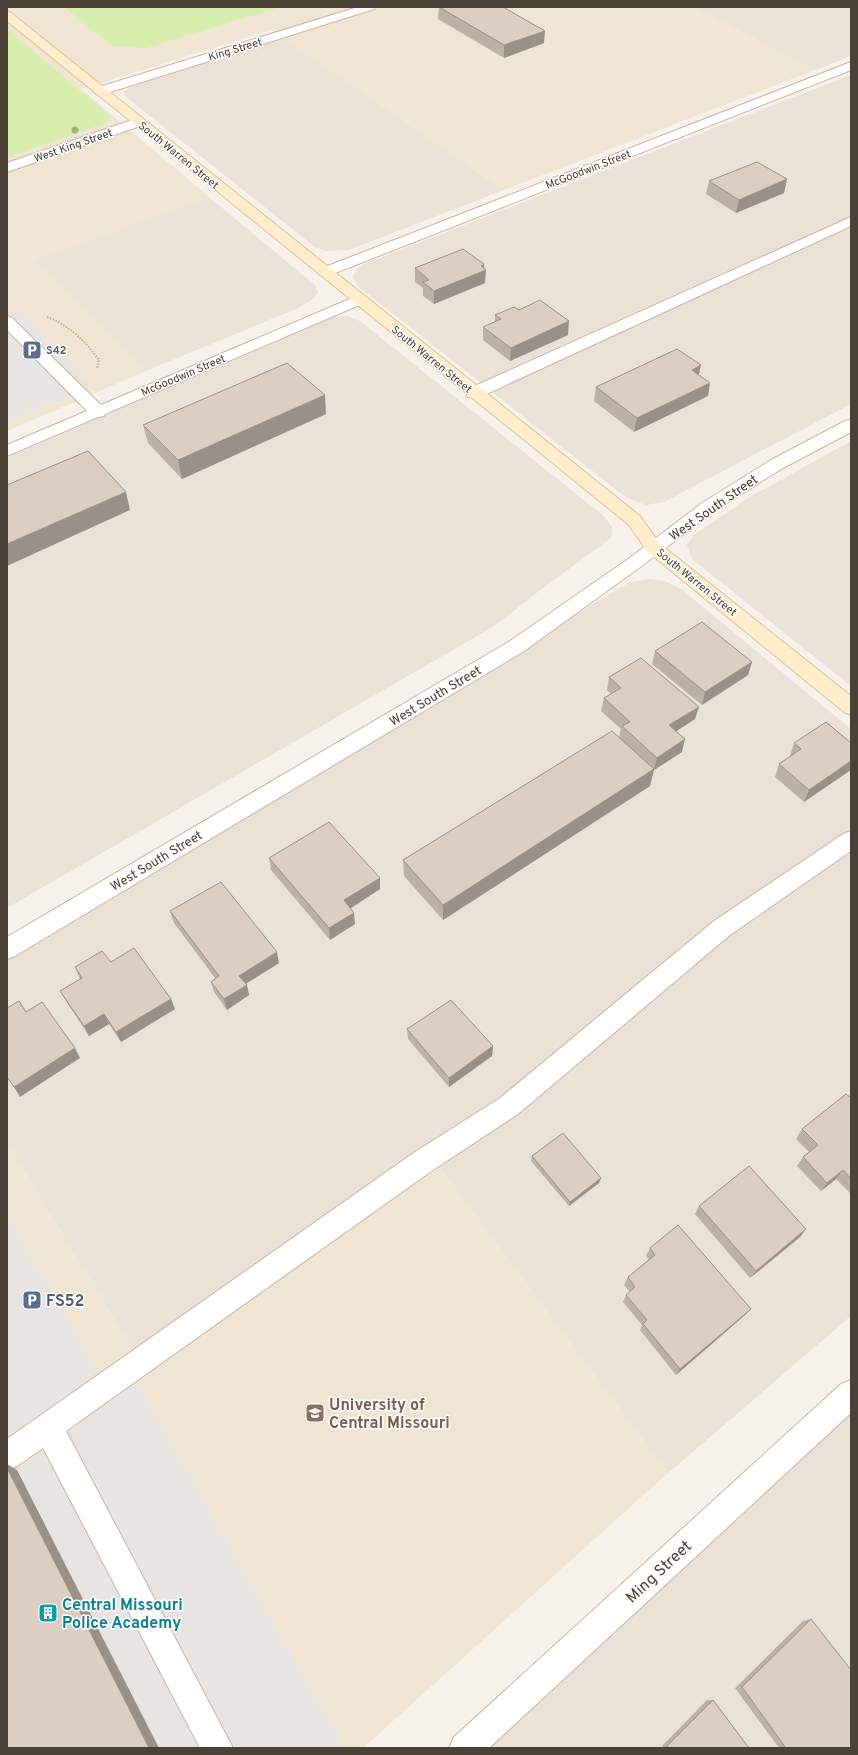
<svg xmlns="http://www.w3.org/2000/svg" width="858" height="1755" font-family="Overpass,sans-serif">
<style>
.residential{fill:#ebe2d7}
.education{fill:#f0e5d2}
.green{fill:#d8eeaf}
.parking{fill:#e7e4e1}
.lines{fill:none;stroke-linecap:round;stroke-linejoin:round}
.lane-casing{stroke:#c3b8ab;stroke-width:2}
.street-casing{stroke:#c3b8ab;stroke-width:2}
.secondary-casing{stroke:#ddc498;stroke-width:2}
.path{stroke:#c6b29b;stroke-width:2;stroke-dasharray:1.5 1.5;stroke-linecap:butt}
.lane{fill:#fff;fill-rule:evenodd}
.street{fill:#fff;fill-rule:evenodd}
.secondary{fill:#ffedcb;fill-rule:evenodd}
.tree{fill:#9bb47d}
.wall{fill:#bdb1a6}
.shaded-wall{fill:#9a9087}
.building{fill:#dccec1;stroke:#9a9087}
.labels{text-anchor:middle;stroke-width:3;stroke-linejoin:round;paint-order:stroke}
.far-street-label{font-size:11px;fill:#4b4137;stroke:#fff}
.far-service-label{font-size:11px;font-weight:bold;fill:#4e5e75;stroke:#fff;text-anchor:start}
.street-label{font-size:13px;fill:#4b4137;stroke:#fff}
.near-service-label{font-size:16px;font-weight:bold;fill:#4e5e75;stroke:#fff;text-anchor:start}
.near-education-label{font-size:16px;font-weight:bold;fill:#785e54;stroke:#fff;text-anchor:start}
.near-street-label{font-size:16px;fill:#4b4137;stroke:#fff}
.near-culture-label{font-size:16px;font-weight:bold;fill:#0d838f;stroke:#fff;text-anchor:start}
</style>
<rect width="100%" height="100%" fill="#f6f1ea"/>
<path class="residential" d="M 694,7 L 851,7 L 851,56 L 815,70 Z
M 282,37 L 504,190 L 349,250 L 325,251 L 315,247 L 126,97 L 123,92 L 138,83 Z
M 851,75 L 851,404 L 664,502 L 646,505 L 632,500 L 619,492 L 358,286 L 353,277 L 356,270 L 364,264 Z
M 209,197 L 316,286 L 318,293 L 310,301 L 298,308 L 146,371 L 34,261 Z
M 347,316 L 360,321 L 605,517 L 612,527 L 611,538 L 535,594 L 496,625 L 7,908 L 7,458 L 315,323 L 330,317 Z
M 851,441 L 851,686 L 692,559 L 687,545 L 694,535 L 748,498 Z
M 649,579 L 665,581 L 681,589 L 851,729 L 851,1316 L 668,1473 L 425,1148 L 134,1352 L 7,1142 L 7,958 L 628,583 Z
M 851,1413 L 851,1748 L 489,1748 Z"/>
<path class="education" d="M 7,7 L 694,7 L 815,70 L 504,190 L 271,30 L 81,89 L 209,197 L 35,261 L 146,371 L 7,431 Z
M 7,1142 L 134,1352 L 425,1148 L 668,1473 L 363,1748 L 7,1748 Z"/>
<path class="green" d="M 64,7 L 281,7 L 146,48 L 112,46 Z
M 7,29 L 109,115 L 109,118 L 106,123 L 7,157 Z"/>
<path class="parking" d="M 19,309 L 92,386 L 7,422 L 7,313 Z
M 7,1214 L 106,1385 L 7,1455 Z
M 137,1381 L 345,1748 L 159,1748 L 17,1470 Z"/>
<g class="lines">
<defs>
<path id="lane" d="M 851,217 L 851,226 L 480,397 L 474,398 L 468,397 L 466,393 L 468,389 Z
M 7,316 L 12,318 L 104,408 L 106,412 L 104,416 L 98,417 L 92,416 L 7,330 Z
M 851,831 L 851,851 L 730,935 L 518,1114 L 430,1172 L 66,1431 L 233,1748 L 200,1748 L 43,1448 L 17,1466 L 7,1470 L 7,1439 L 412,1154 L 500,1098 L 714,921 L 843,834 Z"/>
<path id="street" d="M 358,7 L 376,7 L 374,9 L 104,94 L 96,94 L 94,91 L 96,88 Z
M 851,62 L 851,70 L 330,275 L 325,276 L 320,275 L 318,272 L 320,269 Z
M 138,118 L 143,119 L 145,122 L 143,125 L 7,172 L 7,163 Z
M 359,295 L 364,297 L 367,300 L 364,303 L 7,456 L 7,445 Z
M 851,420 L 851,432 L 783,468 L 714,511 L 643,565 L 524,651 L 15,956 L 7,959 L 7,937 L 510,641 L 631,557 L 702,503 L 771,460 L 845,421 Z
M 851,1380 L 851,1413 L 489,1748 L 449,1748 L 454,1737 L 841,1384 Z"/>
<path id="secondary" d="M 7,11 L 11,13 L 640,516 L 660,544 L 851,696 L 851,715 L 844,712 L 648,552 L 628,524 L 7,21 Z"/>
</defs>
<use href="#lane" class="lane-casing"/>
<use href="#street" class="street-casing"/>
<use href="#secondary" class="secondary-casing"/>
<path class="path" d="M 47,317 C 69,325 85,341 99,360 L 97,368"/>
<use href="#lane" class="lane"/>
<use href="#street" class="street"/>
<use href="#secondary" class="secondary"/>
</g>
<circle class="tree" cx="75" cy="130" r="3.5"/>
<path class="wall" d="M 439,7 L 503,7 L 544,43 L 504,58 L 438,19 Z
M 787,179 L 784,193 L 736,213 L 706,194 L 709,181 Z
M 415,268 L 484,269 L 485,283 L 434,304 L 423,296 L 423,288 L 415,282 Z
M 519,310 L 568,335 L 510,361 L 483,340 L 483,327 L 495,322 L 495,315 Z
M 699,375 L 708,396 L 634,432 L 594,401 L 596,387 Z
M 326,414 L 182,479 L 148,443 L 143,425 Z
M 655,651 L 752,662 L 748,675 L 702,705 L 652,664 Z
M 609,677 L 695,719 L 676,731 L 682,752 L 654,770 L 650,786 L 443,920 L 404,876 L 403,860 L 619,737 L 621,729 L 601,711 L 604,698 L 611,694 L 607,690 Z
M 794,743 L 851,743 L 804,802 L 775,777 L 779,764 L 790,757 L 790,756 Z
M 269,858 L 380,889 L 350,908 L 355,924 L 330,940 L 271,870 Z
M 170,911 L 279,963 L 246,984 L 249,995 L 227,1010 L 214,992 L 211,982 L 215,978 L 174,923 Z
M 111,962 L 171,999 L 175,1009 L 121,1042 L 109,1024 L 89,1036 L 66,1001 L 60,991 L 80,979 L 75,967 Z
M 407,1029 L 493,1046 L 492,1056 L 449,1087 L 408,1039 Z
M 851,1098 L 851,1194 L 836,1179 L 821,1191 L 797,1166 L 803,1157 L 809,1152 L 796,1139 L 802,1129 Z
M 532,1156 L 601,1178 L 599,1183 L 569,1206 L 531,1161 Z
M 699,1206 L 806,1229 L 800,1237 L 750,1278 L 695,1214 Z
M 650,1248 L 751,1309 L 745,1315 L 676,1375 L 640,1330 L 642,1325 L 623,1302 L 626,1295 L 630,1292 L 624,1285 L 628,1277 L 649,1259 L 646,1256 Z
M 811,1619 L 851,1748 L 779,1748 L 735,1688 L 803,1621 Z
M 707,1700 L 713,1700 L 749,1748 L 664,1748 L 662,1746 Z"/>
<path class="shaded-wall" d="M 545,31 L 544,43 L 504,58 L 504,45 Z
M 787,179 L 784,193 L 736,213 L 739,200 Z
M 484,264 L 484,270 L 486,270 L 485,283 L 434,304 L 434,291 Z
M 569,321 L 568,335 L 510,361 L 511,348 Z
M 701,365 L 698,379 L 692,370 Z
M 710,383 L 708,396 L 634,432 L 637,418 Z
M 325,395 L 326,414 L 182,479 L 178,460 Z
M 126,492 L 130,510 L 7,566 L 7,544 Z
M 752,662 L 748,675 L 702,705 L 705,692 Z
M 699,707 L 695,719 L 666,738 L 669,725 Z
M 685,739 L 682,752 L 654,770 L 657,758 Z
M 851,761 L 851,770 L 804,802 L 809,790 Z
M 654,769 L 650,786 L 443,920 L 443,905 Z
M 380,878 L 380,889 L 345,912 L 344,900 Z
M 354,913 L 355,924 L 330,940 L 329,928 Z
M 277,952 L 279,963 L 242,986 L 239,976 Z
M 247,985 L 249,995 L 227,1010 L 224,999 Z
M 171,999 L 175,1009 L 121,1042 L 116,1032 Z
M 104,1014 L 109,1024 L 89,1036 L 84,1026 Z
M 493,1046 L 492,1056 L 449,1087 L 449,1078 Z
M 75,1048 L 80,1058 L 20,1097 L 14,1087 Z
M 843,1170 L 836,1179 L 821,1191 L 827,1183 Z
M 601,1178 L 599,1183 L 569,1206 L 570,1202 Z
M 806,1229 L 800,1237 L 750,1278 L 756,1271 Z
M 751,1309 L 745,1315 L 676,1375 L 680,1369 Z
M 7,1464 L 17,1470 L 159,1748 L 149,1748 L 7,1468 Z"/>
<path class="building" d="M 439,7 L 503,7 L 545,31 L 504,45 Z
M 757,162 L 787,179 L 739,200 L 709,181 Z
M 463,249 L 484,264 L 481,266 L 486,270 L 434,291 L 423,282 L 429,280 L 415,268 Z
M 540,300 L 569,321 L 511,348 L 483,327 L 501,319 L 495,315 L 514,307 L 519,310 Z
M 677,349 L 701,365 L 692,370 L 710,383 L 637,418 L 596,387 Z
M 287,363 L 325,395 L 178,460 L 143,425 Z
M 88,451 L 126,492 L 7,544 L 7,485 Z
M 702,622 L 752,662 L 705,692 L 655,651 Z
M 641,658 L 699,707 L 669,725 L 685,739 L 657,758 L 622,726 L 630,722 L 604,698 L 621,688 L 609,677 Z
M 826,722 L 851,743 L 851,761 L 809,790 L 779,764 L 801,749 L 794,743 Z
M 612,731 L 654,769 L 443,905 L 403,860 Z
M 329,822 L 380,878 L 344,900 L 354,913 L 329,928 L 269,858 Z
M 221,882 L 277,952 L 239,976 L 247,985 L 224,999 L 211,982 L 219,976 L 170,911 Z
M 134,948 L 171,999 L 116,1032 L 104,1014 L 84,1026 L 60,991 L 82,978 L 75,967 L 102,951 L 111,962 Z
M 451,1000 L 493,1046 L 449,1078 L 407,1029 Z
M 19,1001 L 26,1012 L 42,1002 L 75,1048 L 14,1087 L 7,1077 L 7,1008 Z
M 846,1094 L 851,1098 L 851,1179 L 843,1170 L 827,1183 L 803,1157 L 818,1145 L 802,1129 Z
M 563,1133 L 601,1178 L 570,1202 L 532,1156 Z
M 749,1166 L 806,1229 L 756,1271 L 699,1206 Z
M 678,1225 L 751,1309 L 680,1369 L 643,1324 L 647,1320 L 626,1295 L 635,1287 L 628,1277 L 655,1255 L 650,1248 Z
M 7,1468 L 149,1748 L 7,1748 Z
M 811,1619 L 851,1670 L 851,1748 L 786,1748 L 742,1687 Z
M 713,1700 L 749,1748 L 668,1748 L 667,1746 Z"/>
<defs>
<symbol id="parking-square" viewBox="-11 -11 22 22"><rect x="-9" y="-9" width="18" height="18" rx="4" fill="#5c6f8a" stroke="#fff"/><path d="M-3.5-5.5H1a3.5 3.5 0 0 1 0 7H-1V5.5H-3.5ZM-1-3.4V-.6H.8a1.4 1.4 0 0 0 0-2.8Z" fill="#fff"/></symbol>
<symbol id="university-square" viewBox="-11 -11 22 22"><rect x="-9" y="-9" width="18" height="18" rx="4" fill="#8d6e63" stroke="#fff"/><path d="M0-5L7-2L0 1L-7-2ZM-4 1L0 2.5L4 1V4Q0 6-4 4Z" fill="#fff"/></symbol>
<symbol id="building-square" viewBox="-11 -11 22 22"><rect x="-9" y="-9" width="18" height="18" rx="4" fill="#0f9aa8" stroke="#fff"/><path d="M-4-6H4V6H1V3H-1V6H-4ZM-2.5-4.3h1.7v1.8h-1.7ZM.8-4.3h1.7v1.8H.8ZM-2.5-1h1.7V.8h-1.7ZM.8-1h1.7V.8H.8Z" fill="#fff"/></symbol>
</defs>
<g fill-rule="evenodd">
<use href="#parking-square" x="21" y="339" width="22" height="22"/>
<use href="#parking-square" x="21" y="1289" width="22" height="22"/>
<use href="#university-square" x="304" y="1402" width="22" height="22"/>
<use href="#building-square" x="37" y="1602" width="22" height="22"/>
</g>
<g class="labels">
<g class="far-street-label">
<text transform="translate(235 49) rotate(-17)" y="4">King Street</text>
<text transform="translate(73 145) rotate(-19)" y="4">West King Street</text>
<text transform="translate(179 155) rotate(39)" y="4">South Warren Street</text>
<text transform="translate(588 169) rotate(-21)" y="4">McGoodwin Street</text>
<text transform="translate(432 359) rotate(39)" y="4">South Warren Street</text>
<text transform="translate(183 375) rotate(-23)" y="4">McGoodwin Street</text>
<text transform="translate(697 582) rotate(39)" y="4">South Warren Street</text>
</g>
<g class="far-service-label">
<text x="46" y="354">S42</text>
</g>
<g class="street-label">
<text transform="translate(713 507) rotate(-35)" y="5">West South Street</text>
<text transform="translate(435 695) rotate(-31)" y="5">West South Street</text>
<text transform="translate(156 860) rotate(-31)" y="5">West South Street</text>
</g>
<g class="near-service-label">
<text x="46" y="1306">FS52</text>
</g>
<g class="near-education-label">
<text x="329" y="1410">University of<tspan x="329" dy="18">Central Missouri</tspan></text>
</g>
<g class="near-street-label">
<text transform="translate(658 1571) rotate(-43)" y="6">Ming Street</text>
</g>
<g class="near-culture-label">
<text x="62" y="1610">Central Missouri<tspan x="62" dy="18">Police Academy</tspan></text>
</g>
</g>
<rect width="858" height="1755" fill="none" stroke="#4b4137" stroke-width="16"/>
</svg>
